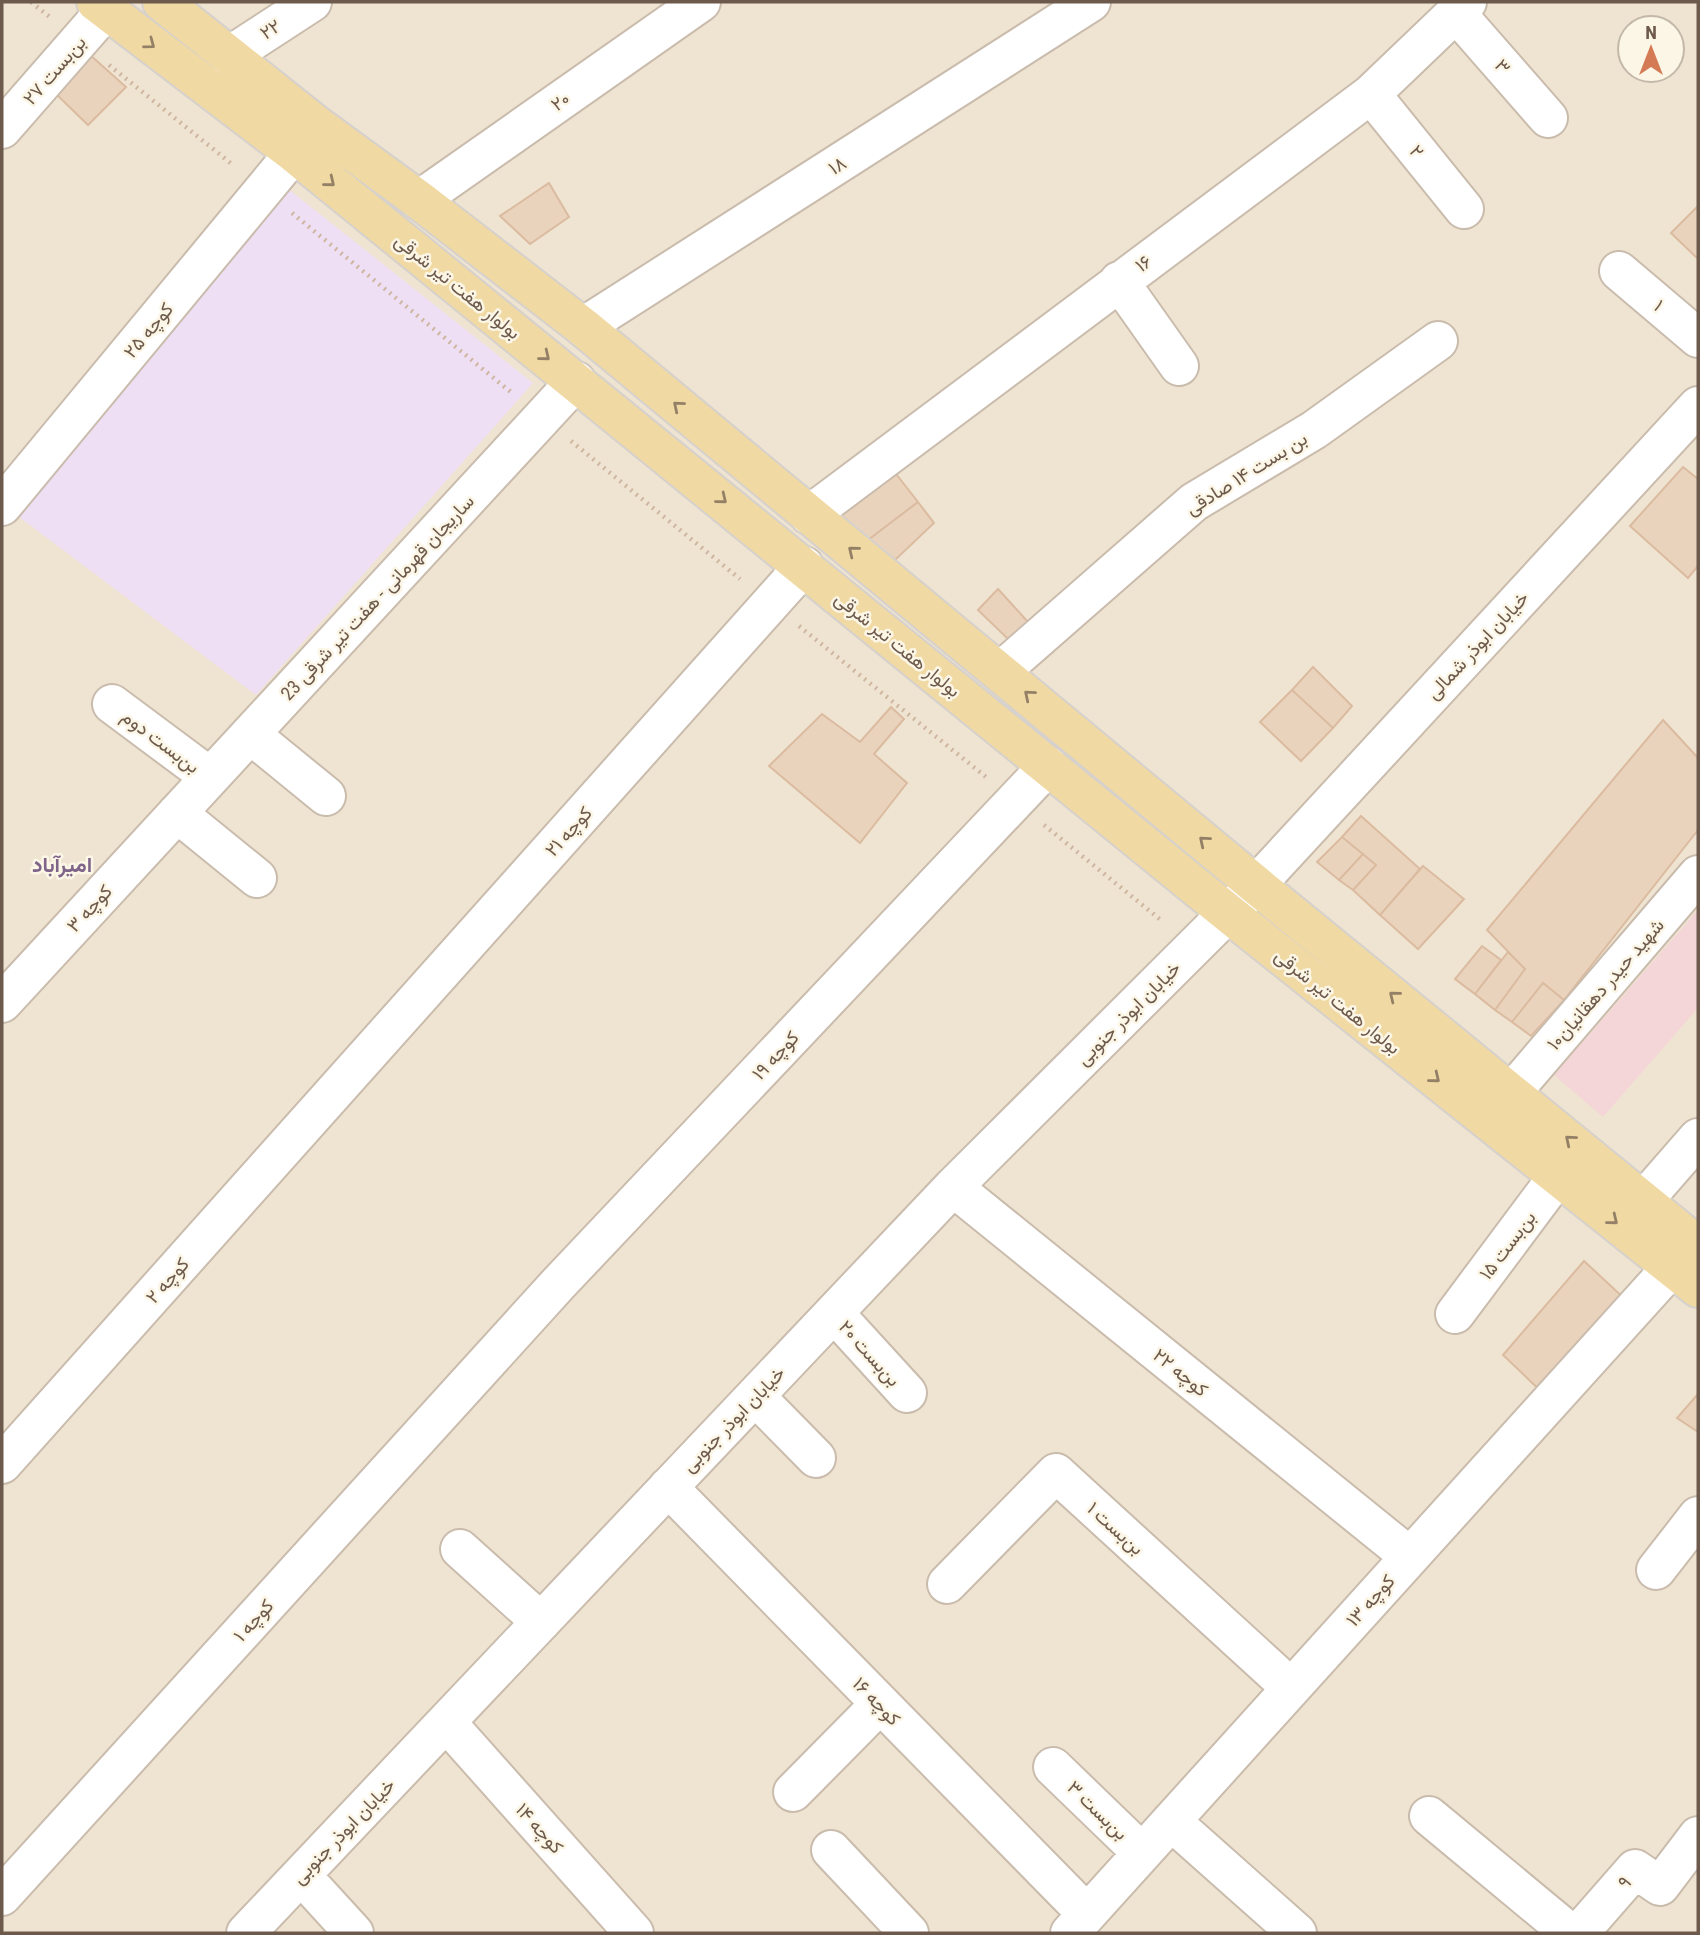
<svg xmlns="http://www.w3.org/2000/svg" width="1700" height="1935" font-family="'Roboto Condensed',Vazirmatn,sans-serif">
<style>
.residential{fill:#efe4d1;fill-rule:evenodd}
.education{fill:#eedff4}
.medical{fill:#f5d6d8}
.building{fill:#ead3bd;stroke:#dbbba0;stroke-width:2}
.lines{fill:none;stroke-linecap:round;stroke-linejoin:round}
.minor-casing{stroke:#cabcad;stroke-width:42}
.major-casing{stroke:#d6d1cd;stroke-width:42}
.path{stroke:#cfb6a1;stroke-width:4.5;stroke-dasharray:2 5;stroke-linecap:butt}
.minor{stroke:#fff;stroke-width:38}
.major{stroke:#f0d9a2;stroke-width:38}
.oneway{stroke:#948066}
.labels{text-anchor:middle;stroke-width:5;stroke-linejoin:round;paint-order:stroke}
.street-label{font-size:19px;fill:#6d5a4c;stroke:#fcf6e7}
.neighbourhood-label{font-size:21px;font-weight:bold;fill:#7f6489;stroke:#fcf6e7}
</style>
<rect width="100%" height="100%" fill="#f9f1e2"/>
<path class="residential" d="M 2,2 L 1698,2 L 1698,1933 L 2,1933 ZM 1630,28 L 1672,28 L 1672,70 L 1630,70 Z"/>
<path class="education" d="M 287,188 L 533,383 L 256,695 L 19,517 Z"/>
<path class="medical" d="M 1698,910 L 1698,1008 L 1603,1117 L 1554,1075 Z"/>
<path class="building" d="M 89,54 L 126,87 L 88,125 L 56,94 Z
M 549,183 L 569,217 L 530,244 L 500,216 Z
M 1698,206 L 1698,259 L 1671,233 Z
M 889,465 L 918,502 L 868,540 L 833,509 Z
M 1683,467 L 1698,479 L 1698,566 L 1688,578 L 1630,526 Z
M 918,502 L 934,523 L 894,561 L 868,540 Z
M 998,589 L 1028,622 L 1008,639 L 978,610 Z
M 1313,667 L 1352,706 L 1333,728 L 1292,690 Z
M 1292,690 L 1333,728 L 1301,761 L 1260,722 Z
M 891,707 L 904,719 L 874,754 L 907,783 L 860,843 L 769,766 L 822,714 L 860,742 Z
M 1663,720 L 1698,758 L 1698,830 L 1564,1000 L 1543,983 L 1512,1022 L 1495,1010 L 1525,969 L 1487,930 Z
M 1361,816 L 1420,869 L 1380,915 L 1353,890 L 1376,865 L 1342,837 Z
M 1342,837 L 1363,854 L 1339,880 L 1317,862 Z
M 1363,854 L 1376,865 L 1353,890 L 1339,880 Z
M 1423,866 L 1464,899 L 1418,949 L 1380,915 Z
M 1482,946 L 1501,960 L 1475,994 L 1455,979 Z
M 1508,952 L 1525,969 L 1495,1010 L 1475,994 Z
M 1543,983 L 1564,1000 L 1531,1036 L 1512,1022 Z
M 1584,1261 L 1627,1301 L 1546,1396 L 1503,1355 Z
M 1698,1394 L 1698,1432 L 1677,1418 Z"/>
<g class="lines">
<defs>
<path id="minor" d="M 1457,14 L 1548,118
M 229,56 L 312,2
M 1371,94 L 1464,209
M 2,129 L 106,10
M 419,200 L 701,2
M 1619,271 L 1698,338
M 1119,281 L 1179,366
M 583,327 L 1091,2
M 2,506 L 294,153
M 809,515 L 1371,94 L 1467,2
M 1001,671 L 1194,502 L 1314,430 L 1438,341
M 112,704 L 210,777
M 250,734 L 326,796
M 177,813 L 257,878
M 2,1003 L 576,381
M 1512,1092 L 1698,875
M 953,1187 L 1409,1556
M 1643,1201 L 1698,1138
M 834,1313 L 907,1393
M 1455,1314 L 1558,1176
M 755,1396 L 816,1458
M 2,1464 L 804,566
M 668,1487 L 1087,1914
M 460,1549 L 541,1622
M 1656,1570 L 1698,1516
M 947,1584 L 1056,1473 L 1291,1688
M 446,1722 L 634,1933
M 1053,1767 L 1142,1853
M 793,1792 L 880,1704
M 1429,1816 L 1570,1933
M 1171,1821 L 1297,1933
M 831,1850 L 909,1933
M 301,1875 L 354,1933
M 2,1896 L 559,1283 L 1048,766
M 246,1933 L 953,1187 L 1256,885 L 1698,406
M 1070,1933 L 1672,1267
M 1579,1933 L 1635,1869 L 1660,1886 L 1698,1836"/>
<path id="major" d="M 96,2 L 294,153 L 1228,913 L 1698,1288
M 162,2 L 315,124 L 419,200 L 583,327 L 1256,885 L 1698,1246"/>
</defs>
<use href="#minor" class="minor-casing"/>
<use href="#major" class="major-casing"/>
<path class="path" d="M 31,2 L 51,18
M 109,65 L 233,165
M 292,213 L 512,393
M 571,441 L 740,579
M 799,626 L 986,777
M 1044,825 L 1162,921"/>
<use href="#minor" class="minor"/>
<use href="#major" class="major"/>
</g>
<defs><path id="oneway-chevron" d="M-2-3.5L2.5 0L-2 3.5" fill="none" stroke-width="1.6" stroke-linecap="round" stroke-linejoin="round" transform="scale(1.75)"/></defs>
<g class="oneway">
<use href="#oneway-chevron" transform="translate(150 44) rotate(37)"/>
<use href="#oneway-chevron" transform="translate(330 182) rotate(39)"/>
<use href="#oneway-chevron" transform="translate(545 356) rotate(39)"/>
<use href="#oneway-chevron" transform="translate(678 406) rotate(-140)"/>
<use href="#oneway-chevron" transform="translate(722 499) rotate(39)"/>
<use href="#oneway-chevron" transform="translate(853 551) rotate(-141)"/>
<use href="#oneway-chevron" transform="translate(1029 695) rotate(-140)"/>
<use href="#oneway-chevron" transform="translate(1204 841) rotate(-140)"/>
<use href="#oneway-chevron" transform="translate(1394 996) rotate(-141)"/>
<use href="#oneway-chevron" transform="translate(1435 1078) rotate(39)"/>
<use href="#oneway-chevron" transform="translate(1570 1140) rotate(-140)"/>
<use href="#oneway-chevron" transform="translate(1613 1220) rotate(39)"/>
</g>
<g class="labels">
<g class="street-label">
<text transform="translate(270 29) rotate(-33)" y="7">۲۲</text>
<text transform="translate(1503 66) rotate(49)" y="7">۳</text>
<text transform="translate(54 70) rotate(-49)" y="7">بن‌بست ۲۷</text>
<text transform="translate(560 101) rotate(-35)" y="7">۲۰</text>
<text transform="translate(1417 151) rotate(51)" y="7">۲</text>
<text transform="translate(837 165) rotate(-33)" y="7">۱۸</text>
<text transform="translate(1143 263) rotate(-36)" y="7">۱۶</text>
<text transform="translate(458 286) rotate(39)" y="7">بولوار هفت تیر شرقی</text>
<text transform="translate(1659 305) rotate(40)" y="7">۱</text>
<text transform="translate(148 330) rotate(-50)" y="7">کوچه ۲۵</text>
<text transform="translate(1246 473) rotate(-32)" y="7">بن بست ۱۴ صادقی</text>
<text transform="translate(377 597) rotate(-47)" y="7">ساریجان قهرمانی - هفت تیر شرقی 23</text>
<text transform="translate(898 644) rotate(39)" y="7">بولوار هفت تیر شرقی</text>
<text transform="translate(1477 645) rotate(-47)" y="7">خیابان ابوذر شمالی</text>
<text transform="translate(161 741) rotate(37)" y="7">بن‌بست دوم</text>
<text transform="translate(568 831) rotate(-48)" y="7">کوچه ۲۱</text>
<text transform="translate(89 908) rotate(-47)" y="7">کوچه ۳</text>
<text transform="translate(1605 984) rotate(-49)" y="7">شهید حیدر دهقانیان۱۰</text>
<text transform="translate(1338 1001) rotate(39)" y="7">بولوار هفت تیر شرقی</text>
<text transform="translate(1128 1013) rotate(-45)" y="7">خیابان ابوذر جنوبی</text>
<text transform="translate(775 1055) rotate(-47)" y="7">کوچه ۱۹</text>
<text transform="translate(1507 1245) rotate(-53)" y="7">بن‌بست ۱۵</text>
<text transform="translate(167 1280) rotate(-48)" y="7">کوچه ۲</text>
<text transform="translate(870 1353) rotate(48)" y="7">بن‌بست ۲۰</text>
<text transform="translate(1181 1372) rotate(39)" y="7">کوچه ۲۲</text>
<text transform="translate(733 1419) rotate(-46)" y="7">خیابان ابوذر جنوبی</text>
<text transform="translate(1116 1528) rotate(42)" y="7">بن‌بست ۱</text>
<text transform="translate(1370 1600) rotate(-48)" y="7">کوچه ۱۳</text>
<text transform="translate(253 1620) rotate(-48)" y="7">کوچه ۱</text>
<text transform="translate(877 1701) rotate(46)" y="7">کوچه ۱۶</text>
<text transform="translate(1098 1810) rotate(44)" y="7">بن‌بست ۳</text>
<text transform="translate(540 1828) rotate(48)" y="7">کوچه ۱۴</text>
<text transform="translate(343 1831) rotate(-46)" y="7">خیابان ابوذر جنوبی</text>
<text transform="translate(1624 1882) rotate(-49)" y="7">۹</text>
</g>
<g class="neighbourhood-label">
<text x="62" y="872">امیرآباد</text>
</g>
</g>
<rect width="1700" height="1935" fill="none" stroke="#6d5a4c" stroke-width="7"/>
<g transform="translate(1651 49)"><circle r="33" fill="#fcf6e7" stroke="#c3b8a9" stroke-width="2"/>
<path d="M0-5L12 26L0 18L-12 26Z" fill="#d47b55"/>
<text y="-10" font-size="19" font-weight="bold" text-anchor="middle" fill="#6d5a4c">N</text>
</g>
</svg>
